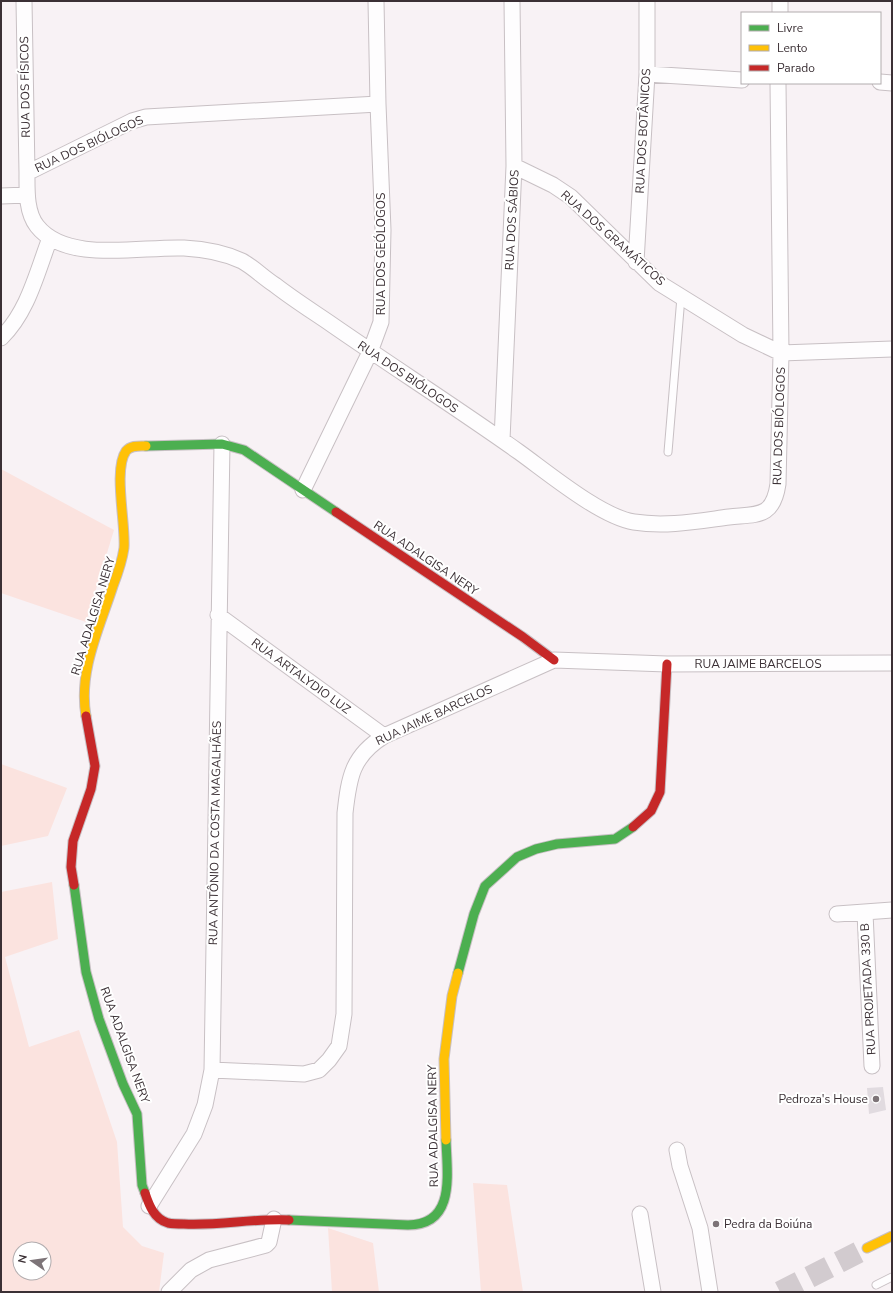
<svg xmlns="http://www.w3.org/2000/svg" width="893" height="1293" font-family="'Nunito Sans',sans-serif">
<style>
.green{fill:#fbe3df;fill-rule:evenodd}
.building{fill:#e1dbe0}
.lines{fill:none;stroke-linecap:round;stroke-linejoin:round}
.highway-tunnel{stroke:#d2cbcf;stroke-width:22;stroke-dasharray:22 11;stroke-linecap:butt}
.lane-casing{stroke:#c8c0c4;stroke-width:9}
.street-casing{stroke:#c8c0c4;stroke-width:17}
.fast-casing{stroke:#c8c0c4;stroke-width:11}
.slow-casing{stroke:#c8c0c4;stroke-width:11}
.jam-casing{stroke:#c8c0c4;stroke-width:11}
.lane{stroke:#fefdfe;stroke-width:7}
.street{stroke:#fefdfe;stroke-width:15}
.fast{stroke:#4caf50;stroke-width:9}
.slow{stroke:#ffc107;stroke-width:9}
.jam{stroke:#c62828;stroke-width:9}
.poi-dot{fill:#7d7478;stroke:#fff;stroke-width:1.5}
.labels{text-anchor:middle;stroke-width:4;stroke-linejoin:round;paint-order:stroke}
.street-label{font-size:12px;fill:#3b3035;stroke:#fff}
.poi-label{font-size:12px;fill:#3b3035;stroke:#fff;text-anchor:end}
</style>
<rect width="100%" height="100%" fill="#f8f2f5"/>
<path class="green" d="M 1,469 L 114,530 L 86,622 L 1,593 Z
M 1,764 L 67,788 L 48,836 L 1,846 Z
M 52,882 L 58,939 L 5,957 L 29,1047 L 79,1030 L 117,1142 L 123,1227 L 142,1246 L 164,1253 L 159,1292 L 1,1292 L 1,892 ZM 20,1249 L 44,1249 L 44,1273 L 20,1273 Z
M 473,1183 L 507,1185 L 523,1292 L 481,1292 Z
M 328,1228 L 373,1243 L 379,1292 L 332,1292 Z"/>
<path class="building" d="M 883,1087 L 886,1110 L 869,1114 L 867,1088 Z"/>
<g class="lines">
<path class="highway-tunnel" d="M 780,1292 L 867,1248"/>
<defs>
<path id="lane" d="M 668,452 L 681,297
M 876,1285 L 892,1277"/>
<path id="street" d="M 24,1 L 27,173
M 780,13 L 780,1
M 647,74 L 742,80
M 880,82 L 892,83
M 378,104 L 146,117 L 132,121 L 27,173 C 27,190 26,212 37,226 C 67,264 141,246 184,248 C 203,249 225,253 242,261 C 253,267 264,278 275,285 C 293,299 312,311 331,324 C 393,367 457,408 519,452 C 547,472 601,517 634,522 C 666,527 698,521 729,517 C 758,514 773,518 778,484 L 781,353 L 778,83
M 514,166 L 553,185 L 571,197 L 659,283 L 743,335 L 781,353 L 892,349
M 1,196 L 27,195
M 636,262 L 647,74 L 647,1
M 1,338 C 28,312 37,272 50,238
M 502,440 L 514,166 L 512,1
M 303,490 L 370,352 L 381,322 L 383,230 L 378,104 L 376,1
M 218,615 L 384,736
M 865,913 L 872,1066
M 837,914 L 892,910
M 212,1070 L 304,1074 L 319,1070 L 329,1060 L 339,1046 L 344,1014 L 345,813 C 349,777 352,756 384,736 L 554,660 L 667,664 L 892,663
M 677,1150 L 680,1166 L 700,1228 L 710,1292
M 149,1206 L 194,1134 L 205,1105 L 212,1070 L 222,444
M 640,1214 L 653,1292
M 169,1292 L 191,1270 L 209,1260 L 266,1245 L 269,1242 L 274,1219"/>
<path id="fast" d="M 146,446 L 222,444 L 244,450 L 336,512
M 74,885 L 86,972 L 99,1019 L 123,1084 L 137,1114 L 142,1185 L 145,1193
M 458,973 L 474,914 L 485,886 L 517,857 L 536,849 L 557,844 L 615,839 L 633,827
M 289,1220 L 408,1225 C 456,1225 447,1174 446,1140"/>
<path id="slow" d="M 86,716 C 78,671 100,627 113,586 C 118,573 122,562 124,548 C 126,525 113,469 126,451 C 131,445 139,446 146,446
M 446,1140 L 444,1059 L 452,996 L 458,973
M 867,1248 L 892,1236"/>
<path id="jam" d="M 336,512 L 523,637 L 554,660
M 633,827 L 651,811 L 660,792 L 667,664
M 74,885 L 71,867 L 73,841 L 91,789 L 95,766 L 86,716
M 145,1193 C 149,1205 154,1219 168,1223 C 173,1224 179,1224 184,1224 C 219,1226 254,1218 289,1220"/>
</defs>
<use href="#lane" class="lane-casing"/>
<use href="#street" class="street-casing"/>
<use href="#fast" class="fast-casing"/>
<use href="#slow" class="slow-casing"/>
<use href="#jam" class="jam-casing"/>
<use href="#lane" class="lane"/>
<use href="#street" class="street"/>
<use href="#fast" class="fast"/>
<use href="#slow" class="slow"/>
<use href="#jam" class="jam"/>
</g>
<g class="poi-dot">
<circle cx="876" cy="1099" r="4"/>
<circle cx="716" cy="1224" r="4"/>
</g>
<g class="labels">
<g class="street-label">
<text transform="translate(25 87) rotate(-91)" y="4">RUA DOS FÍSICOS</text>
<text transform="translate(643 131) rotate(-87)" y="4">RUA DOS BOTÂNICOS</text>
<text transform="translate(89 144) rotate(-25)" y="4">RUA DOS BIÓLOGOS</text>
<text transform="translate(512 220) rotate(-87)" y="4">RUA DOS SÁBIOS</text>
<text transform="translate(613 238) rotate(42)" y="4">RUA DOS GRAMÁTICOS</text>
<text transform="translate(381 254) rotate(-90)" y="4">RUA DOS GEÓLOGOS</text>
<text transform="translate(408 377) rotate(34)" y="4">RUA DOS BIÓLOGOS</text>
<text transform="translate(779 426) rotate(-88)" y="4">RUA DOS BIÓLOGOS</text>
<text transform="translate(426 558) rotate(34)" y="4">RUA ADALGISA NERY</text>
<text transform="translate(93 616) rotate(-73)" y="4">RUA ADALGISA NERY</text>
<text x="758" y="668">RUA JAIME BARCELOS</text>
<text transform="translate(301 676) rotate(36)" y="4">RUA ARTALYDIO LUZ</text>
<text transform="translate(434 715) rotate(-25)" y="4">RUA JAIME BARCELOS</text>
<text transform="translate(215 833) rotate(-89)" y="4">RUA ANTÔNIO DA COSTA MAGALHÃES</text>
<text transform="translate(868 989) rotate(-93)" y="4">RUA PROJETADA 330 B</text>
<text transform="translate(125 1045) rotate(70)" y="4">RUA ADALGISA NERY</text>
<text transform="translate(433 1126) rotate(-91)" y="4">RUA ADALGISA NERY</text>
</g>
<g class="poi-label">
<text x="868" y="1103">Pedroza's House</text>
<text x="724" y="1228" text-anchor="start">Pedra da Boiúna</text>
</g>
</g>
<rect width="893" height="1293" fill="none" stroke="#3b3035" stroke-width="4"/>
<rect x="741" y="12" width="140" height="72" fill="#ffffff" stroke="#b1acae"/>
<rect x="749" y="25" width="20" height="6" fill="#4caf50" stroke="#b1acae"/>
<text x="777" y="32" font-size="12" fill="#3b3035">Livre</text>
<rect x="749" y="45" width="20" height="6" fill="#ffc107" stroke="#b1acae"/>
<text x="777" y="52" font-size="12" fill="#3b3035">Lento</text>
<rect x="749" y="65" width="20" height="6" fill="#c62828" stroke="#b1acae"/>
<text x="777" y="72" font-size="12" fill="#3b3035">Parado</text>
<g transform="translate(32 1261) rotate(283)"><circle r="19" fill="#ffffff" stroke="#b1acae"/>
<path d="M0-3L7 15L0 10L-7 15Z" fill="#7d7478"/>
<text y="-6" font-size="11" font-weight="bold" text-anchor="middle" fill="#3b3035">N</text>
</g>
</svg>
